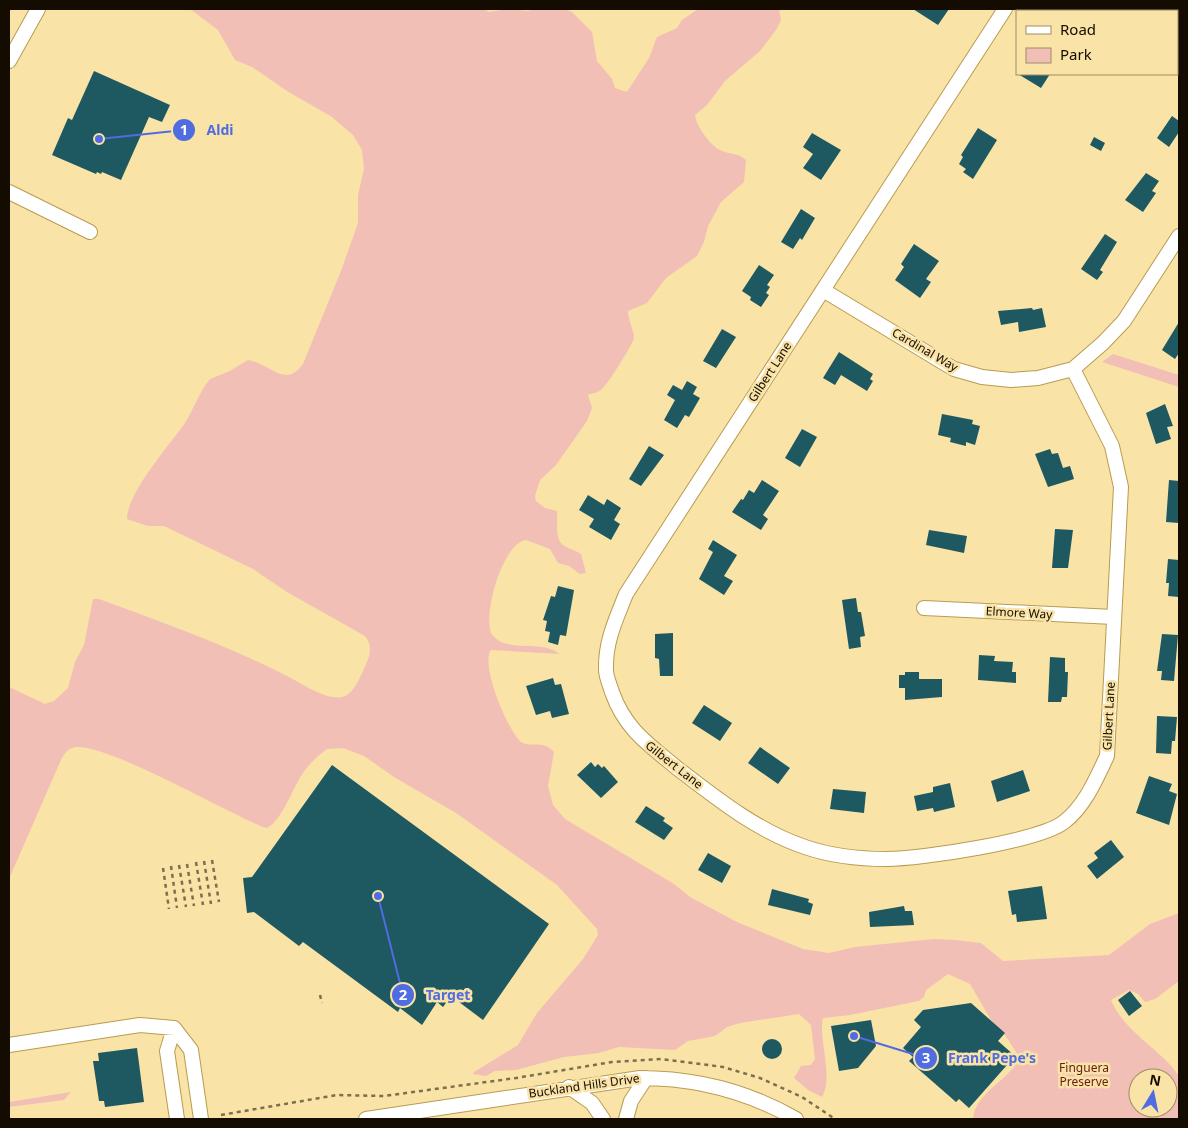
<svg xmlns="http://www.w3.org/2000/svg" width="1188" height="1128" font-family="'Noto Sans',sans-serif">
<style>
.green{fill:#f1bfb6;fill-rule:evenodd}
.building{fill:#1e5861}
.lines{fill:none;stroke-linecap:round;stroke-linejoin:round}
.minor-casing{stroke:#b89c50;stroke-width:16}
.path{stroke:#7d6f4d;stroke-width:2.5;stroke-dasharray:4 4;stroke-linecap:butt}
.minor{stroke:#fff;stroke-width:14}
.labels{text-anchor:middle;stroke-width:5;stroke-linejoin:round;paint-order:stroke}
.street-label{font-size:12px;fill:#140c00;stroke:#fae3a7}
.park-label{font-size:12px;fill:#6a1a12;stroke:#fae3a7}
.leader{fill:none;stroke:#506ce1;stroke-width:2}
.callout-dot{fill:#506ce1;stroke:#fae3a7;stroke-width:2}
.mark-label{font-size:15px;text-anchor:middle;font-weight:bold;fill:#fff}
.callout-label{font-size:14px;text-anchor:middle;font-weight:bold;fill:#506ce1;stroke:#fae3a7;stroke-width:5;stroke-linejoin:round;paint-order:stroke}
</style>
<rect width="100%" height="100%" fill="#fae3a7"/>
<path class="green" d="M 190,9 L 484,9 L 489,12 L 508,9 L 528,11 L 534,9 L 564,9 L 572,12 L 592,32 L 597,61 L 612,79 L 615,88 L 627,92 L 649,58 L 657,37 L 677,28 L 682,20 L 698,9 L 779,9 L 781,20 L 776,30 L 760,51 L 725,81 L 707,105 L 695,115 C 696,126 710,145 720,150 C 729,155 738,152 746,160 L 744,182 L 721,202 L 708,226 L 704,242 L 697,256 L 666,278 L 647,303 L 628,311 C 628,320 634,330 634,338 C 633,344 608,384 602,389 C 598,393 592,393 588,395 L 592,408 L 587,421 L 556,465 L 540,480 L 535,496 L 536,501 L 545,508 L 557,511 C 558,521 554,537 563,545 C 568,549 576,550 581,554 L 586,573 L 580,574 L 569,566 L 558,563 L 550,549 L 526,540 C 501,544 482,619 492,635 C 495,637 498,641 501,642 C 516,649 548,642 559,654 L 491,650 C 480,665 507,727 519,740 C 528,750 542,738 554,752 L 548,786 L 553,805 L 565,819 L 674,884 L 690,897 L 737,922 L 803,949 L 829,953 L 855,947 L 933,939 L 955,940 L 981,943 L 1003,961 L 1109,955 L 1150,924 L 1179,913 L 1179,981 L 1155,999 L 1145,1002 L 1138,994 L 1129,990 L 1111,1000 C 1125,1033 1160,1048 1179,1076 L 1179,1119 L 973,1119 C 975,1093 1009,1080 1020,1058 L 1005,1035 L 991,1020 L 970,984 L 948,974 L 926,990 L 924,997 L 919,1001 L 850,1015 L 823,1018 C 818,1039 834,1077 822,1097 L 808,1090 L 794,1078 L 801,1066 L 811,1065 L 815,1059 L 811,1025 L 799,1014 L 740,1023 L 727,1027 L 715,1036 L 688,1041 L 675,1050 L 619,1047 L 599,1053 L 564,1057 L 516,1070 L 495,1071 L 486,1076 L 473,1074 L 474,1072 L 518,1045 L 537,1013 L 583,959 L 598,935 L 597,929 L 557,885 L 456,813 L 394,777 L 364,756 L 343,748 L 327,749 C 319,755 311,762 305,770 C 294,784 281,824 266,828 C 232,816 99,738 72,748 C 64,751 60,762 57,769 L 9,879 L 9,687 L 45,704 L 54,701 L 68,688 L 75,662 L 84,645 L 93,599 L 99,599 C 161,622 224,644 283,674 C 298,681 326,701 342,697 C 354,695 362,673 366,664 C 371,654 372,644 365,636 L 287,592 L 253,569 L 164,526 L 148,526 L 127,519 C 127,493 170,444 185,423 C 194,409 199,392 210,379 L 230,371 L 248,360 C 271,364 285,389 303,364 L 341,271 L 358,223 L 358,195 L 364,169 L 362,150 L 353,135 L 332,117 L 287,91 L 252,67 L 235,60 L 218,30 ZM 1138,1078 L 1168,1078 L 1168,1108 L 1138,1108 Z
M 1113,354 L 1179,375 L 1179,387 L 1102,362 Z
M 71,1092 L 64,1100 L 9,1107 L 9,1102 Z"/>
<path class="building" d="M 913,9 L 949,9 L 938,25 Z
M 94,71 L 170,105 L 162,122 L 149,117 L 121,180 L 102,172 L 101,174 L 97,172 L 96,174 L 52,155 L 68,118 L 72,120 Z
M 1018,74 L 1050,74 L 1041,88 Z
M 1172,116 L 1179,121 L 1179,132 L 1169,147 L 1157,138 Z
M 978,128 L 997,140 L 973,179 L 963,172 L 966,169 L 959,164 L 963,157 L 961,155 Z
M 812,133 L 841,150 L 821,180 L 803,168 L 813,154 L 803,147 Z
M 1094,137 L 1105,143 L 1101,151 L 1090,145 Z
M 1146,173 L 1159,181 L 1152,191 L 1156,193 L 1143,212 L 1125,200 Z
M 801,209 L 815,218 L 802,240 L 800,238 L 793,249 L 781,242 Z
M 1105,234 L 1117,242 L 1100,270 L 1103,272 L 1097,280 L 1081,269 Z
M 914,244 L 939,261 L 926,279 L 931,282 L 920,298 L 895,280 L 904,267 L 901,264 Z
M 759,265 L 774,275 L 767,285 L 770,287 L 766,293 L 769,295 L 761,307 L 750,300 L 751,297 L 742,291 Z
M 1032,308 L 1033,310 L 1042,308 L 1046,327 L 1019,332 L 1018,322 L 1001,325 L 998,311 Z
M 1179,322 L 1179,353 L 1175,359 L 1162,350 Z
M 722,329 L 736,337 L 716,368 L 703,361 Z
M 839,352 L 873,374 L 870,379 L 873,381 L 867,391 L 841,375 L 835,385 L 823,378 Z
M 687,381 L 697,387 L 693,394 L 700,398 L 689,417 L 685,415 L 677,428 L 664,420 L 675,400 L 667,395 L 673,385 L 682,390 Z
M 1165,404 L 1173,426 L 1167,427 L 1171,439 L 1156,444 L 1146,413 Z
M 942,414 L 973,420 L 972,424 L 980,426 L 975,445 L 966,442 L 966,446 L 950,442 L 951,438 L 938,435 Z
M 802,429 L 817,437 L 800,467 L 785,458 Z
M 649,446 L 664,455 L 641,486 L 629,479 Z
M 1050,449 L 1052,454 L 1058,453 L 1063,468 L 1070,466 L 1074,479 L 1048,487 L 1035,454 Z
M 762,480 L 779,491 L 763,515 L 768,519 L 761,530 L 732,512 L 741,499 L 743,500 L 749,490 L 754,493 Z
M 1169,480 L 1179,481 L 1179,523 L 1166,522 Z
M 588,495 L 604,505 L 607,499 L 621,508 L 614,520 L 620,524 L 611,540 L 589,527 L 594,519 L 579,510 Z
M 1055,529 L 1073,530 L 1068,568 L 1052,568 Z
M 929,530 L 967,536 L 964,553 L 926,545 Z
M 713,540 L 737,555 L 724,576 L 733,581 L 724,595 L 699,579 L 713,552 L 708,549 Z
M 1168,559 L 1179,560 L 1179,597 L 1168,596 L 1169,583 L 1166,583 Z
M 558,586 L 574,590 L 566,636 L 560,635 L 558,645 L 548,642 L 550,632 L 545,631 L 547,621 L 543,620 L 551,596 L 555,597 Z
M 856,598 L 858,612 L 861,612 L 865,636 L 860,637 L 861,647 L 849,649 L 842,600 Z
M 673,633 L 673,676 L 660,676 L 659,659 L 655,658 L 655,634 Z
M 1162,634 L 1178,635 L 1174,681 L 1161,680 L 1162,671 L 1157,671 Z
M 979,655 L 995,656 L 994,661 L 1013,662 L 1012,672 L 1016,672 L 1016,683 L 978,680 Z
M 1050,657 L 1065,658 L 1065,672 L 1068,672 L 1067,697 L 1062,697 L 1061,702 L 1048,702 Z
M 905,672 L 919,672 L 919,679 L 942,679 L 942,697 L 905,700 L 905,688 L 899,688 L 899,675 L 905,675 Z
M 553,678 L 555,685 L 561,684 L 569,714 L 552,718 L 550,711 L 536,715 L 526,686 Z
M 704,705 L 732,723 L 720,741 L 692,723 Z
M 1157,716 L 1177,717 L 1175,741 L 1172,741 L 1171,754 L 1156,753 Z
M 760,747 L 790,768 L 778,784 L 748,763 Z
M 591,762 L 595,767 L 598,764 L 602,768 L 604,766 L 618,782 L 601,798 L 577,775 Z
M 332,765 L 549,924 L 483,1020 L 451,996 L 443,1007 L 437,1002 L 422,1025 L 400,1008 L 398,1012 L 303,942 L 299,946 L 254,912 L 247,913 L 243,878 L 252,877 Z
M 1023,770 L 1030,791 L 997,802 L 991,781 Z
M 1149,776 L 1172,784 L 1169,791 L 1177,794 L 1169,825 L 1136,813 Z
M 950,783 L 955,807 L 934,812 L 933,808 L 917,811 L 914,796 L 933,792 L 933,787 Z
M 833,789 L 866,792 L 864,813 L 830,809 Z
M 646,806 L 665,818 L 663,821 L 673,828 L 664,840 L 635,822 Z
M 1111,840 L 1124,857 L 1097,879 L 1087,866 L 1098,858 L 1094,853 Z
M 708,853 L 731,866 L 722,883 L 698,870 Z
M 1042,886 L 1047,919 L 1017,922 L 1016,914 L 1012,915 L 1008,891 Z
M 772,889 L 809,899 L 808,902 L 813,904 L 810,915 L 768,905 Z
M 904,906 L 905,911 L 912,911 L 914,925 L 870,927 L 869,912 Z
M 1130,991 L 1142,1006 L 1129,1016 L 1118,1000 Z
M 971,1003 L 1005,1033 L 998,1041 L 1015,1056 L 969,1108 L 959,1099 L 956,1102 L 909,1061 L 913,1057 L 903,1048 L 921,1027 L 914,1020 L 923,1010 Z
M 871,1020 L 876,1046 L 858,1068 L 839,1071 L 831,1026 Z
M762 1049a10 10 0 1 1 20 0a10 10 0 1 1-20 0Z
M 137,1048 L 144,1102 L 105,1107 L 104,1101 L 99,1101 L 93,1061 L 99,1061 L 98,1053 Z"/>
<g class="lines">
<defs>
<path id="minor" d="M 1005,9 L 626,594 C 616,619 605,642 606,670 C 606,677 610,685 612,692 C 625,729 648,744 677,768 C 716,798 757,831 805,847 C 831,856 860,859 887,859 C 920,859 1040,841 1064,822 C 1085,806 1096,779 1107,756 L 1121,487 L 1112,446 L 1073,369
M 9,61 L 38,9
M 9,192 L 90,232
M 823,290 L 954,369 L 982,377 L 1011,380 L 1038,378 L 1073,369 L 1103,343 L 1124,321 L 1179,236
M 924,608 L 1114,617
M 174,1028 L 167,1051 L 177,1119
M 9,1045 L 140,1025 L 174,1028 L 191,1050 L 201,1119
M 569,1087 L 592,1103 L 603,1119
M 366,1119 L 640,1078 C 696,1078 747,1091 796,1119
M 626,1119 L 631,1101 L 646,1078"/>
</defs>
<use href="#minor" class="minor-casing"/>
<path class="path" d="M 212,860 L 219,902
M 204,861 L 211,904
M 196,862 L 203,905
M 187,864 L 194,906
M 179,865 L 186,907
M 171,866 L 177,908
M 163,868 L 169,909
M 320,995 L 322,1003
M 221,1115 L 337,1095 L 384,1096 L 516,1078 L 612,1062 L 661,1059 L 723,1067 L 760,1078 L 802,1097 L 835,1119"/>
<use href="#minor" class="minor"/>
</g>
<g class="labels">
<g class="street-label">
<text transform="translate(925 350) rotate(30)" y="4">Cardinal Way</text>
<text transform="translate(770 372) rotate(-57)" y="4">Gilbert Lane</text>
<text transform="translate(1019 613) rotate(3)" y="4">Elmore Way</text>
<text transform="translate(1109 716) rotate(-87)" y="4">Gilbert Lane</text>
<text transform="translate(674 765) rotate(38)" y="4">Gilbert Lane</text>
<text transform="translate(584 1086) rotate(-8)" y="4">Buckland Hills Drive</text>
</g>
<g class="park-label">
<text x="1084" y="1072">Finguera<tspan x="1084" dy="14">Preserve</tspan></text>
</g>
</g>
<path class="leader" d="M99 139L184 130M378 896L403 995M854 1036L926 1058"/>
<g class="callout-dot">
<circle cx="99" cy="139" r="5"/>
<circle cx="378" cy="896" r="5"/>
<circle cx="854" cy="1036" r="5"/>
<circle cx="184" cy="130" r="12"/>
<circle cx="403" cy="995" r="12"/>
<circle cx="926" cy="1058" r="12"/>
</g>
<g class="mark-label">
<text x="184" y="135">1</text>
<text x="403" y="1000">2</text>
<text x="926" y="1063">3</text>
</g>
<g class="callout-label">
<text x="220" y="135">Aldi</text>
<text x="448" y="1000">Target</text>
<text x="992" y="1063">Frank Pepe's</text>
</g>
<rect width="1188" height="1128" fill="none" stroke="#140c00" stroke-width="20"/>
<rect x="1016" y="10" width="162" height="65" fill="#fae3a7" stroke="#9e8d64"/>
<rect x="1026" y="26" width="25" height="8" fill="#ffffff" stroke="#9e8d64"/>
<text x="1060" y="35" font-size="15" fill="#140c00">Road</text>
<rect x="1026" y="48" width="25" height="15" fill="#f1bfb6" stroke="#9e8d64"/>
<text x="1060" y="60" font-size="15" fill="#140c00">Park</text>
<g transform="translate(1153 1093) rotate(10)"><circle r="24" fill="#fae3a7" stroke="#9e8d64"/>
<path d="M0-4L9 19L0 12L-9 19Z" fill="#506ce1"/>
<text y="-8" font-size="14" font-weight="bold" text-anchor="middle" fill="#140c00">N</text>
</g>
</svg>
